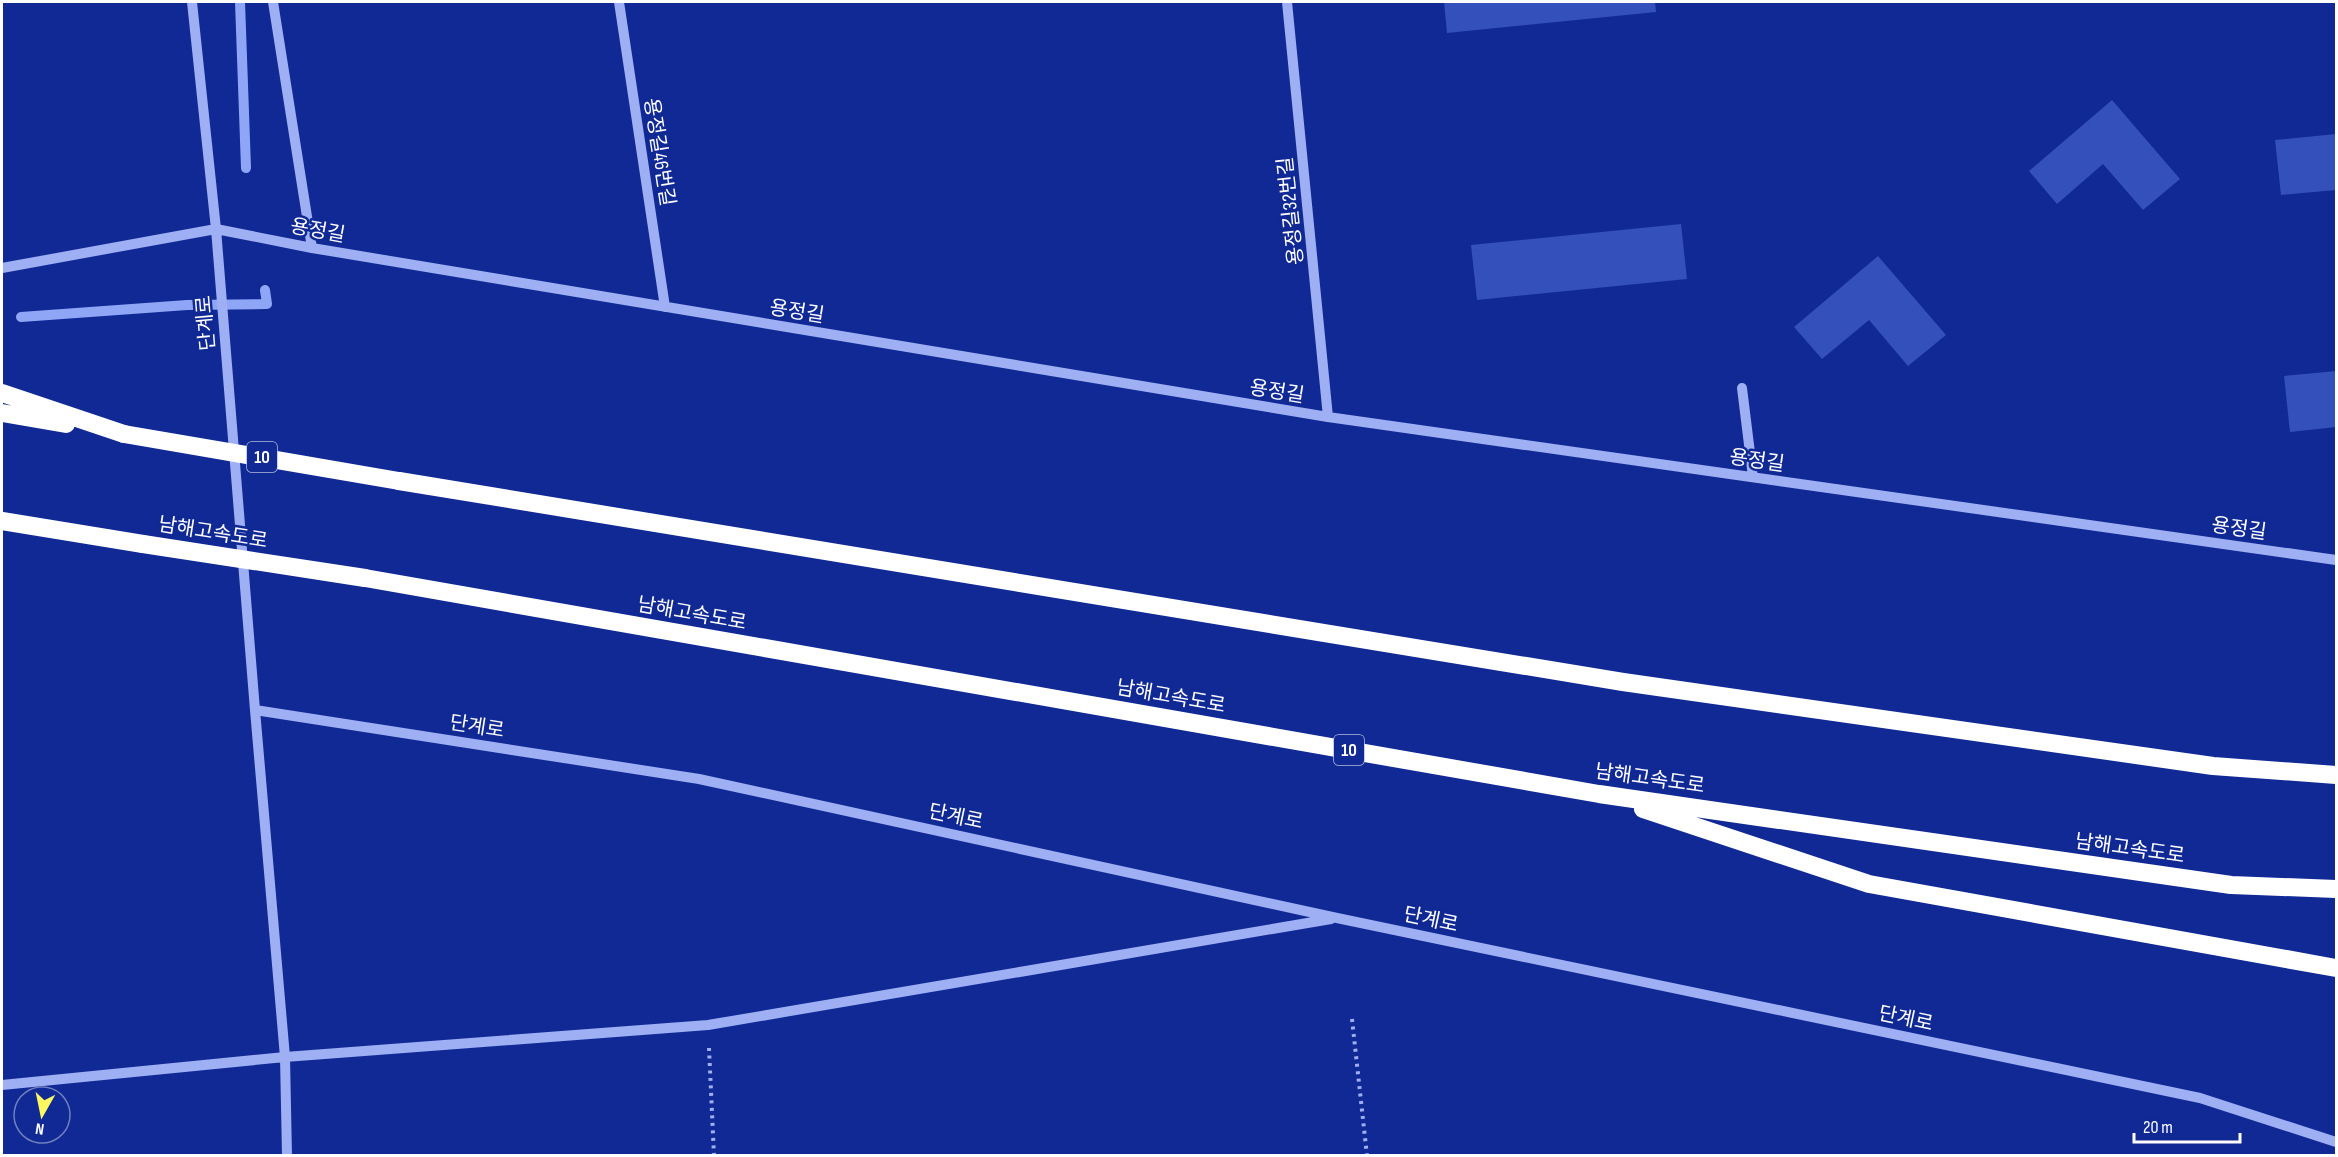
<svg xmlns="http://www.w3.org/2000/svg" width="2338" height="1157" font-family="'Sofia Sans Condensed','Noto Sans KR',sans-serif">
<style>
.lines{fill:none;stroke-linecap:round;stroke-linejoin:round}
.stream{stroke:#8fa6f7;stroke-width:10}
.building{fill:#3450bb}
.path{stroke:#9eaff3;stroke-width:4;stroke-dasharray:3 4.5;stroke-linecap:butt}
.minor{stroke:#9eaff3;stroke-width:10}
.highway{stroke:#fff;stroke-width:18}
.highway-bridge{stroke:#fff;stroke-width:18}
.labels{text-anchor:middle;stroke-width:5;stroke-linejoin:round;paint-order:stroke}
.shield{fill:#102994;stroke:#b7bfdf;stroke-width:1.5}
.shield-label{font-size:18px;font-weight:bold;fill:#fff}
.street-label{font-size:20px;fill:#fff;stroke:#102994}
</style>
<rect width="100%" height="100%" fill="#102994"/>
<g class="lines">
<path class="stream" d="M 240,2 L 246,168
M 21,317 L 187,305 L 267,304 L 265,290"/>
</g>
<path class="building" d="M 1444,2 L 1655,2 L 1656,12 L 1447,33 Z
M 2112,100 L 2180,179 L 2143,210 L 2103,164 L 2057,204 L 2029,171 Z
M 2336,134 L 2336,190 L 2281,195 L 2275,140 Z
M 1681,224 L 1687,279 L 1477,300 L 1471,245 Z
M 1878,256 L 1946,335 L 1908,366 L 1869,320 L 1822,359 L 1794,327 Z
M 2336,371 L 2336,427 L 2290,432 L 2284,376 Z"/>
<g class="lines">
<path class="path" d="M 1352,1019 L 1367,1156
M 709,1048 L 714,1156"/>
<path class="minor" d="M 192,2 L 216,229 L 255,710 L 699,779 L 1337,918 L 2200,1098 L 2336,1142
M 273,2 L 312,248
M 619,2 L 665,307
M 1287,2 L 1328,417
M 2,268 L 216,229 L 312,248 L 1328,417 L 2336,560
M 1742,388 L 1753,477
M 255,710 L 285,1057 L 287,1156
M 2,1085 L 285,1057 L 708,1025 L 1331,919"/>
<path class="highway" d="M 2,393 L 124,434
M 2,413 L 66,424
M 399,481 L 1623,682 L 2213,766 L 2336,775
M 2,521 L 143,544
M 365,578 L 1599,794 L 2231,885 L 2336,889
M 1643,809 L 1869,884 L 2336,968"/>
<path class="highway-bridge" d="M 124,434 L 399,481
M 143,544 L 365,578"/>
</g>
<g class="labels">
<g class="shield">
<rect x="247" y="442" width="30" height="30" rx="4.5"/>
<rect x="1334" y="735" width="30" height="30" rx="4.5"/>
</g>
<g class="shield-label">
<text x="262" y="463">10</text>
<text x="1349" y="756">10</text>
</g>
<g class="street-label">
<text transform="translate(660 152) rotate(81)" y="7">용정길46번길</text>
<text transform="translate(1290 211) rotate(-96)" y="7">용정길32번길</text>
<text transform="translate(318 230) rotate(10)" y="7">용정길</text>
<text transform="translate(797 311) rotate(9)" y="7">용정길</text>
<text transform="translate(205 323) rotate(-95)" y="7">단계로</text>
<text transform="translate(1277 391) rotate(9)" y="7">용정길</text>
<text transform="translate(1757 460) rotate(8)" y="7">용정길</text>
<text transform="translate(2239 528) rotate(8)" y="7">용정길</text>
<text transform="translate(213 532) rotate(9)" y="7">남해고속도로</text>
<text transform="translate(692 613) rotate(10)" y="7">남해고속도로</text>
<text transform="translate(1171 696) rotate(10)" y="7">남해고속도로</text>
<text transform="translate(477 726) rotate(9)" y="7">단계로</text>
<text transform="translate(1650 778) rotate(8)" y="7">남해고속도로</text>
<text transform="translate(956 816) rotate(12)" y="7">단계로</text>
<text transform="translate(2130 848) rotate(8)" y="7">남해고속도로</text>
<text transform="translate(1431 919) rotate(12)" y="7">단계로</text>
<text transform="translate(1906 1018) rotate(12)" y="7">단계로</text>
</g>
</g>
<rect width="2338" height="1157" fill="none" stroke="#ffffff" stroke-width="6"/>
<g transform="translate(42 1115) rotate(189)"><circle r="28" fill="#102994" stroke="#707fbf" stroke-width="1.5"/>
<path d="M0-4.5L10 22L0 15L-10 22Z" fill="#fff860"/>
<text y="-9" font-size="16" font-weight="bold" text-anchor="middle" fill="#ffffff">N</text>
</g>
<path d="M2134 1133v9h106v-9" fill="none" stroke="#ffffff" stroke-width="3"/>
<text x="2143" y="1133" font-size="18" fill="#ffffff" stroke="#102994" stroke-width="4.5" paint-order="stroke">20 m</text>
</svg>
